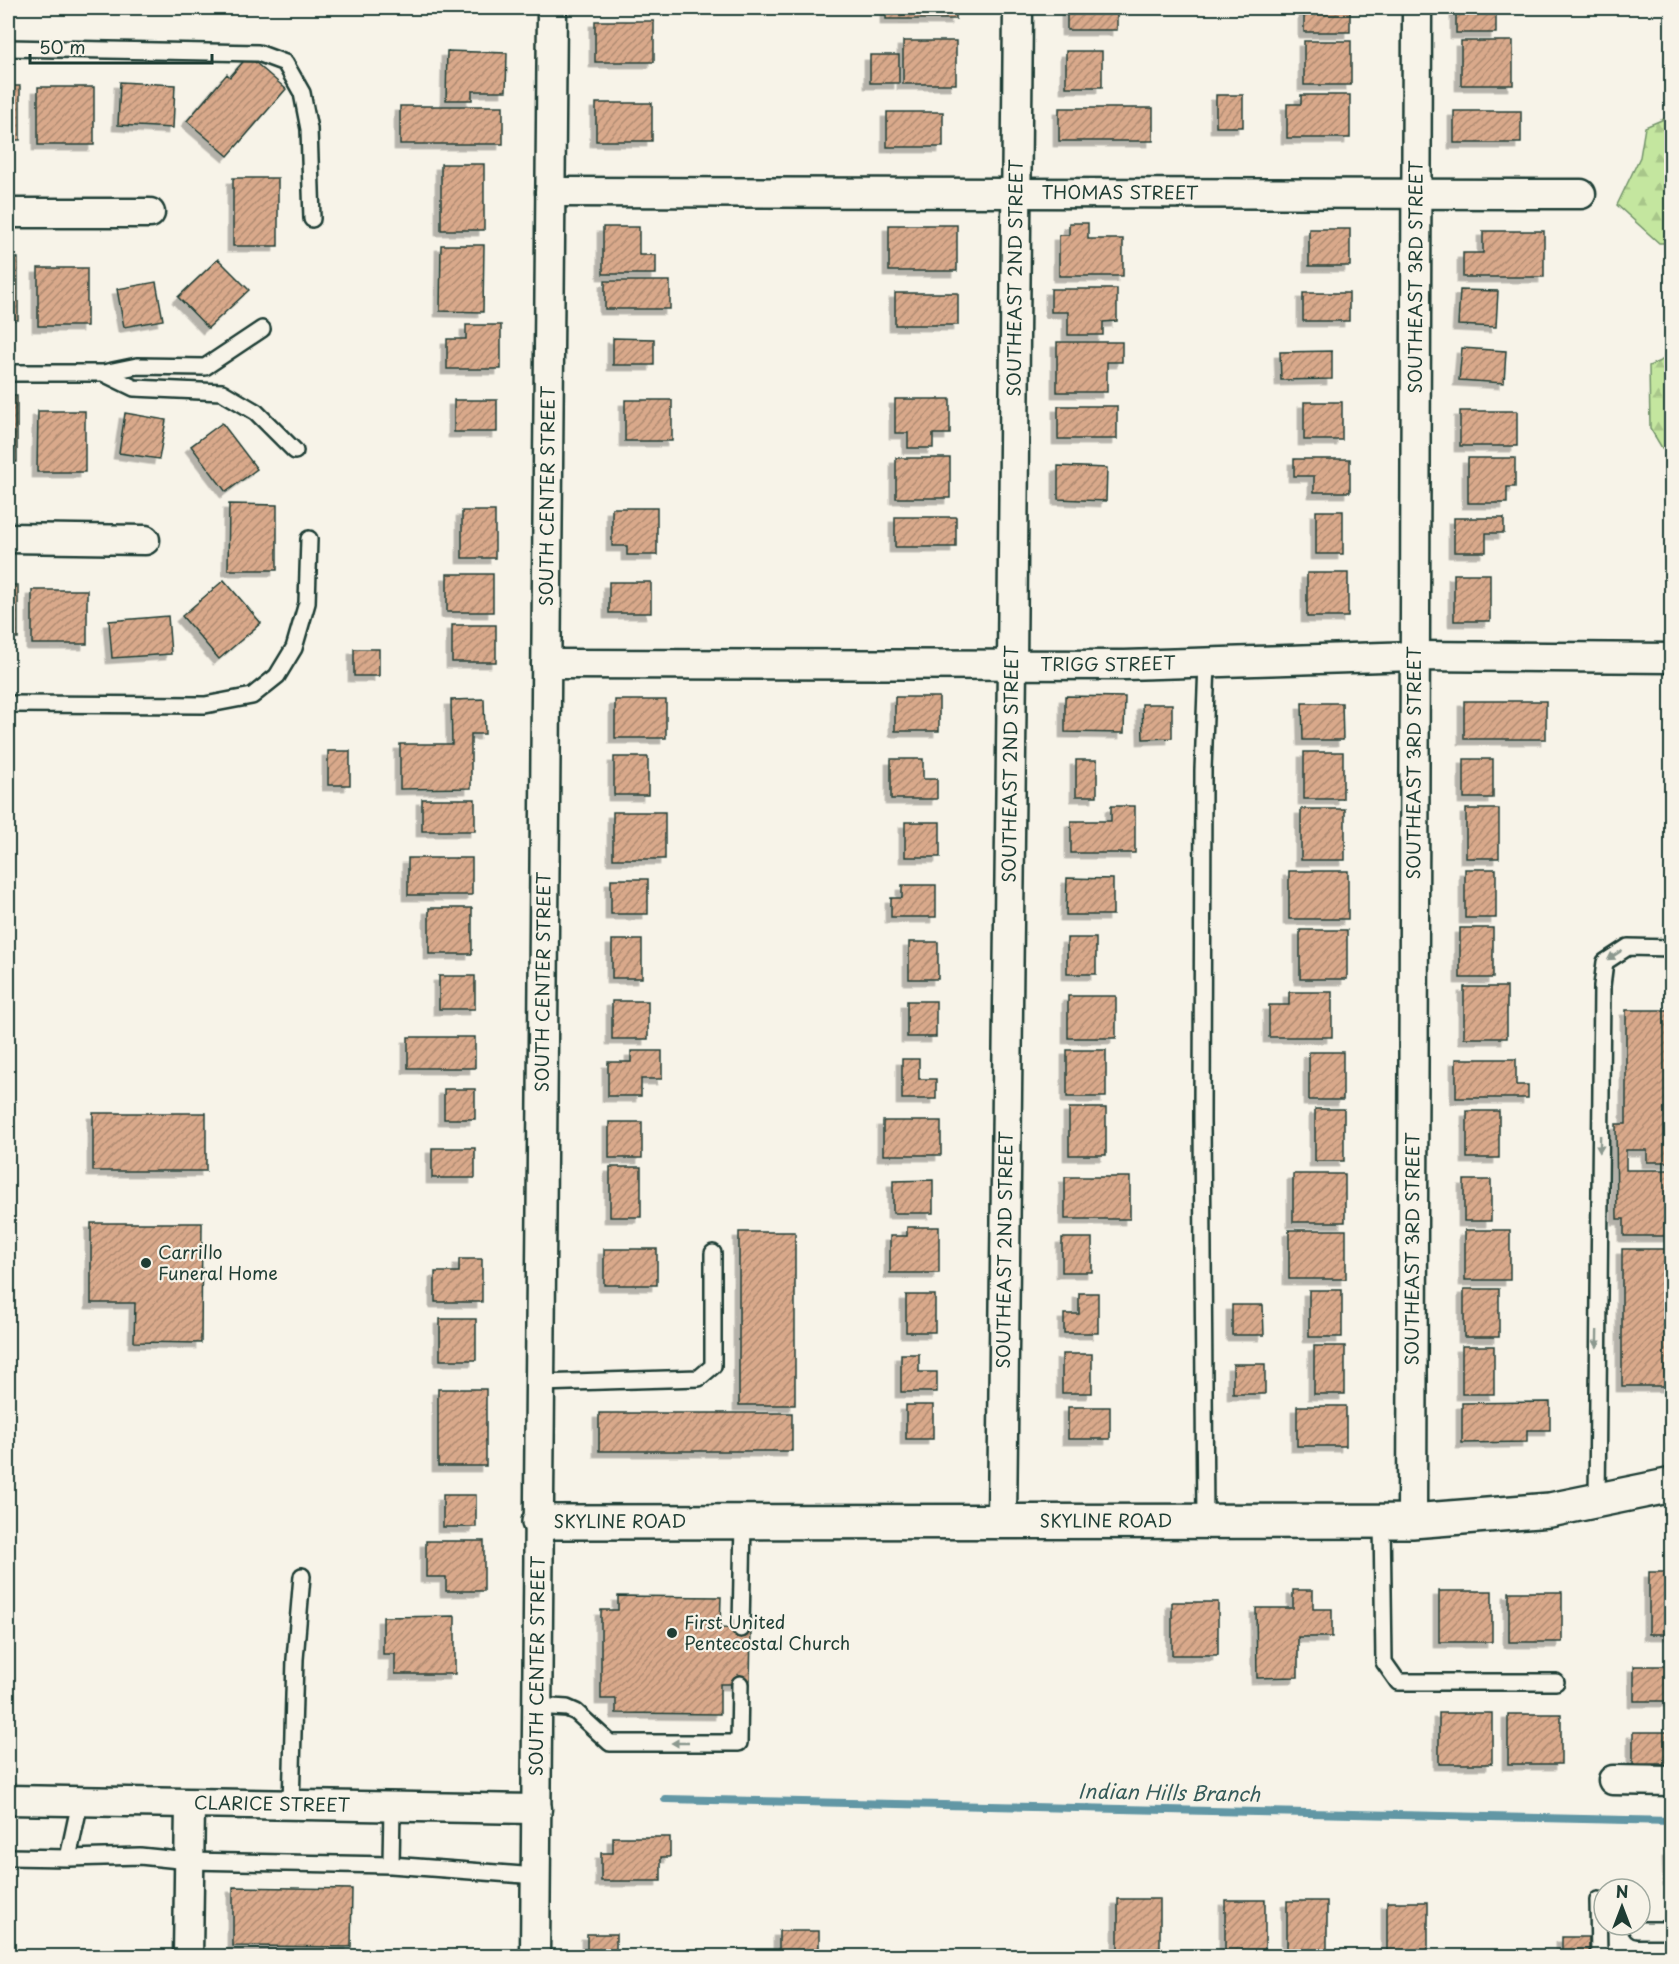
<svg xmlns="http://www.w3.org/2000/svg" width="1679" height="1964" font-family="'Playpen Sans',sans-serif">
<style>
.forest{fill:url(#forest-firs);stroke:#72926a;stroke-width:1.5}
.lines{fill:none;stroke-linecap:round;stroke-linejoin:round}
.stream{stroke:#6297a5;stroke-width:8}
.building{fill:url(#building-hatch);stroke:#1f3d34;stroke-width:1.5;filter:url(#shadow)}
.service-casing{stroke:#1f3d34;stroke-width:20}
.minor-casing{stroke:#1f3d34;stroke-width:33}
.tertiary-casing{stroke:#1f3d34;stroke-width:38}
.service{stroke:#f7f3e8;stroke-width:15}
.minor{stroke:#f7f3e8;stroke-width:28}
.tertiary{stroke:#f7f3e8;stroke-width:33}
.oneway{fill:#8b988e}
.poi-dot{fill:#1f3d34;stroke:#f7f3e8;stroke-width:2}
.labels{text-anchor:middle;stroke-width:4.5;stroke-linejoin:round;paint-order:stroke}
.street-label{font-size:18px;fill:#1f3d34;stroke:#f7f3e8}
.poi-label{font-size:18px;fill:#1f3d34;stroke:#f7f3e8;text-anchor:start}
.water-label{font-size:20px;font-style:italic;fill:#355b5a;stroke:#f7f3e8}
</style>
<defs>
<pattern id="forest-firs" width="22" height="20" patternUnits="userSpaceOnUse" patternTransform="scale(1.5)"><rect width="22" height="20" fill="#c4e69f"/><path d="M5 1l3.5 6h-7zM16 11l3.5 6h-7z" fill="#a8c68a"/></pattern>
<pattern id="building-hatch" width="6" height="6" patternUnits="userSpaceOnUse" patternTransform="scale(1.5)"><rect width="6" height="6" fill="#d9a98b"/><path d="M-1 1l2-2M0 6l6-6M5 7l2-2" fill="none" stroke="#af8b72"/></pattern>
<filter id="shadow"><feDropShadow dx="-5.5" dy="5.5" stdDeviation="0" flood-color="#0004"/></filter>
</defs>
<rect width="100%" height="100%" fill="#f7f3e8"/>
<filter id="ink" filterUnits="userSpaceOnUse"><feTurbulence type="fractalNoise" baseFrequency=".0167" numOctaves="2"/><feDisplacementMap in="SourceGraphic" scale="12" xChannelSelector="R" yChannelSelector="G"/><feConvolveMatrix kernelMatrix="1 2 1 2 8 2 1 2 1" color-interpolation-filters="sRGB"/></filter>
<g filter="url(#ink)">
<path class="forest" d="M 1671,116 L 1671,243 L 1659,243 L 1617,205 L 1640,157 L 1645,127 Z
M 1671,356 L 1671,463 L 1650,428 L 1649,366 Z"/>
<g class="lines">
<path class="stream" d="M 665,1799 L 1672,1821"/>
</g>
<path class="building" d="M 886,8 L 956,8 L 956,19 L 886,19 Z
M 1067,8 L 1117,8 L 1117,30 L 1067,30 Z
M 1304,8 L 1350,8 L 1350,32 L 1304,32 Z
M 1456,8 L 1496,8 L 1496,33 L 1456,33 Z
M 595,21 L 654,21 L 654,62 L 595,62 Z
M 903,41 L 956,41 L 956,84 L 903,84 Z
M 1304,41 L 1351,41 L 1351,85 L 1304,85 Z
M 1461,41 L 1513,41 L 1513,85 L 1461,85 Z
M 447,51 L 507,53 L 506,91 L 472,91 L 472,100 L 446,100 Z
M 1066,51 L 1102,51 L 1102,87 L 1066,87 Z
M 870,55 L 899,55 L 899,83 L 870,83 Z
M 248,56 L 286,89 L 228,156 L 187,121 L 227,74 L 230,77 Z
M 120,82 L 175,85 L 173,128 L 118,125 Z
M 8,86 L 20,86 L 20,140 L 8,140 Z
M 38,87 L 94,87 L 94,145 L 38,145 Z
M 1216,95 L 1243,95 L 1243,127 L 1216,127 Z
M 1301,95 L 1350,95 L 1350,138 L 1287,138 L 1287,104 L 1301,104 Z
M 596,103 L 652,103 L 652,141 L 596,141 Z
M 400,106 L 503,106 L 503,144 L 400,144 Z
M 1059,108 L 1153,108 L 1153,141 L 1059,141 Z
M 1454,111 L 1521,111 L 1521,143 L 1454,143 Z
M 887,112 L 943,112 L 943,147 L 887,147 Z
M 441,164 L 484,164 L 484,230 L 441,230 Z
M 233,178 L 278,178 L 278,246 L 233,246 Z
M 1069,223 L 1088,223 L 1088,239 L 1123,239 L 1123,276 L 1059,276 L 1059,235 L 1069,235 Z
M 889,225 L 957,225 L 957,271 L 889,271 Z
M 603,227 L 639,227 L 639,255 L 656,255 L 656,274 L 603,274 Z
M 1309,229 L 1350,229 L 1350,266 L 1309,266 Z
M 1483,231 L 1544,231 L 1544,277 L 1463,277 L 1463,253 L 1483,253 Z
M 441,245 L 484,245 L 483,312 L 440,311 Z
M 8,258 L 18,258 L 18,320 L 8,320 Z
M 218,259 L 249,290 L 208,328 L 178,297 Z
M 38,268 L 87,268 L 87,326 L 38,326 Z
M 605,281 L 670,281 L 670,309 L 605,309 Z
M 156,282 L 163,320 L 124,327 L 117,289 Z
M 1051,289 L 1117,289 L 1117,321 L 1103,322 L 1103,335 L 1068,335 L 1068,312 L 1051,312 Z
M 1460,290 L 1498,291 L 1496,327 L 1458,325 Z
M 895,293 L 958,293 L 958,325 L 895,325 Z
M 1303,293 L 1349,293 L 1349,321 L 1303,321 Z
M 466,325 L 501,325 L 501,369 L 447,369 L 447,339 L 466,339 Z
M 613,338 L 654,339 L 654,365 L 613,365 Z
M 1057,342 L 1122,342 L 1122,362 L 1107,362 L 1107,392 L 1057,392 Z
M 1462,348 L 1506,351 L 1504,383 L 1459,380 Z
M 1332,351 L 1332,379 L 1281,380 L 1280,352 Z
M 8,395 L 17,395 L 17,462 L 8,462 Z
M 895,399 L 950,399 L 950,434 L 933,434 L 933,448 L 908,448 L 908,433 L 895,433 Z
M 454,400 L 497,400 L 497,432 L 454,432 Z
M 625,400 L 672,400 L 672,441 L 625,441 Z
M 1304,402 L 1342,402 L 1342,440 L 1304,440 Z
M 1058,406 L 1117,406 L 1117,439 L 1058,439 Z
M 38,411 L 85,411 L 85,472 L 37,472 Z
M 1460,411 L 1517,411 L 1517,446 L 1460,446 Z
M 125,413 L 166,420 L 159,459 L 119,453 Z
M 222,423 L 257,469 L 226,492 L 191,446 Z
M 896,458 L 950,458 L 950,498 L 896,498 Z
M 1468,458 L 1515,458 L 1515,487 L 1507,487 L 1507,503 L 1468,503 Z
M 1294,459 L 1350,459 L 1350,492 L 1314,492 L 1314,476 L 1294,476 Z
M 1058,466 L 1107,468 L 1106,501 L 1058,499 Z
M 229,504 L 277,505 L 277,570 L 228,570 Z
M 612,508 L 657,508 L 657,555 L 627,555 L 627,546 L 612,546 Z
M 462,511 L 495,511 L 495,558 L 462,558 Z
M 1316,511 L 1343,511 L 1343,554 L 1316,554 Z
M 895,517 L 956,517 L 956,547 L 895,547 Z
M 1454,518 L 1504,518 L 1504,533 L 1486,533 L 1486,552 L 1454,552 Z
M 1307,573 L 1348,573 L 1348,617 L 1307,617 Z
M 447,574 L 493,574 L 493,612 L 447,612 Z
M 1454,574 L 1490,574 L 1490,621 L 1454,621 Z
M 224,580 L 261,623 L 219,659 L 182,616 Z
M 609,582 L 651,582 L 651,613 L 609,613 Z
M 8,585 L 18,585 L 18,638 L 8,638 Z
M 32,590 L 87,590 L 87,644 L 32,644 Z
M 168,616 L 171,654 L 112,658 L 109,621 Z
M 452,625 L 496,625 L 496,662 L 452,662 Z
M 354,649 L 379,649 L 379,676 L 354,676 Z
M 1065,696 L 1125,697 L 1124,733 L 1065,732 Z
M 895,697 L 939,697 L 939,731 L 895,731 Z
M 484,699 L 485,734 L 471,734 L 471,788 L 400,789 L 400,744 L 452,744 L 451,700 Z
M 615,700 L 666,700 L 666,738 L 615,738 Z
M 1464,701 L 1546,701 L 1546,739 L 1464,739 Z
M 1302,703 L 1342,703 L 1343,740 L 1303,740 Z
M 1142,704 L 1172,704 L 1172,738 L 1143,739 Z
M 328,751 L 350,751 L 350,785 L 328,785 Z
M 1304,752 L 1343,752 L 1343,799 L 1304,799 Z
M 614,757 L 648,757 L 648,795 L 614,795 Z
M 891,759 L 923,759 L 923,779 L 937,779 L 937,799 L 891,799 Z
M 1464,759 L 1493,759 L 1493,798 L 1464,798 Z
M 1076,760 L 1097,760 L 1097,796 L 1076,796 Z
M 422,799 L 475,799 L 475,831 L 422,831 Z
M 1111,806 L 1135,806 L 1135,853 L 1071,853 L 1071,821 L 1111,821 Z
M 1301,809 L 1345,809 L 1345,860 L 1301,860 Z
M 1466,809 L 1499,809 L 1499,858 L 1466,858 Z
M 613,812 L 665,812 L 665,859 L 613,859 Z
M 905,822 L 940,822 L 940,857 L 905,857 Z
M 408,858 L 472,858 L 472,895 L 408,895 Z
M 1465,869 L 1496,869 L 1496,918 L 1465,918 Z
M 1289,871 L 1348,871 L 1348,919 L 1289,919 Z
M 1067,878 L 1113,879 L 1113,915 L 1066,915 Z
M 611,879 L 648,879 L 648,914 L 611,914 Z
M 902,885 L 936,885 L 936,917 L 891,917 L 891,898 L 902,898 Z
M 429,908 L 472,908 L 472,954 L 429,954 Z
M 1460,928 L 1493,928 L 1493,978 L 1460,978 Z
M 1300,930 L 1347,930 L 1347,979 L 1300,979 Z
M 1067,938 L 1096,938 L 1096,974 L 1067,974 Z
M 612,940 L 642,940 L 642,978 L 612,978 Z
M 909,942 L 938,942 L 938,979 L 909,979 Z
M 439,976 L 475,976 L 475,1009 L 439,1009 Z
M 1464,987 L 1507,987 L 1507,1038 L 1464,1038 Z
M 1289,992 L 1332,992 L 1332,1037 L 1269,1037 L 1269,1005 L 1289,1005 Z
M 1068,996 L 1116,996 L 1116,1038 L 1068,1038 Z
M 612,1001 L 648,1001 L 648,1039 L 612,1039 Z
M 907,1001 L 936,1001 L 936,1037 L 907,1037 Z
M 1626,1010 L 1672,1010 L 1672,1162 L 1647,1162 L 1647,1150 L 1626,1150 L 1626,1170 L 1672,1170 L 1672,1236 L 1624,1236 L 1624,1219 L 1617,1219 L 1616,1124 L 1626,1124 Z
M 408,1037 L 475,1037 L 475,1068 L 408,1068 Z
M 1067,1050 L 1106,1050 L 1106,1097 L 1067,1097 Z
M 631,1051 L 662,1051 L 662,1079 L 641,1079 L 641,1096 L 608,1096 L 608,1062 L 631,1062 Z
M 1309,1052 L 1343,1052 L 1343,1100 L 1309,1100 Z
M 902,1059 L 919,1059 L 919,1079 L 936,1079 L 936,1099 L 902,1099 Z
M 1456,1059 L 1516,1059 L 1516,1085 L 1528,1085 L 1528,1098 L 1456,1098 Z
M 444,1089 L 475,1089 L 475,1119 L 444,1119 Z
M 1069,1108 L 1106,1108 L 1106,1155 L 1069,1155 Z
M 1315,1109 L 1344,1109 L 1344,1161 L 1315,1161 Z
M 1467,1111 L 1499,1111 L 1499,1158 L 1467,1158 Z
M 93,1113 L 206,1113 L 206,1171 L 93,1171 Z
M 883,1121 L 941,1121 L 941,1155 L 883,1155 Z
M 609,1122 L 642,1122 L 642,1158 L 609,1158 Z
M 432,1148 L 475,1148 L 475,1178 L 432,1178 Z
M 610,1167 L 641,1167 L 641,1217 L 610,1217 Z
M 1293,1174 L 1345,1174 L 1345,1222 L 1293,1222 Z
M 1065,1177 L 1130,1177 L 1130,1219 L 1065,1219 Z
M 933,1180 L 933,1213 L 893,1213 L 893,1181 Z
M 1464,1180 L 1491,1180 L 1491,1221 L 1464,1221 Z
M 91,1223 L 202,1223 L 201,1343 L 134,1342 L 135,1303 L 91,1303 Z
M 907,1227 L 939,1227 L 939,1273 L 890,1273 L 890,1236 L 907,1236 Z
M 1289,1230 L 1346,1230 L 1346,1279 L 1289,1279 Z
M 1465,1230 L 1510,1230 L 1510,1280 L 1465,1280 Z
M 739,1232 L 795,1232 L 795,1405 L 739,1405 Z
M 1062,1238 L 1092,1238 L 1092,1272 L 1062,1272 Z
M 604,1249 L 657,1249 L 657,1285 L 604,1285 Z
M 1622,1249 L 1672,1249 L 1672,1386 L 1622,1386 Z
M 459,1259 L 482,1259 L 482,1302 L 435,1302 L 435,1272 L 459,1272 Z
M 1464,1289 L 1499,1289 L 1499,1337 L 1464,1337 Z
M 1309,1290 L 1342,1290 L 1342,1337 L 1309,1337 Z
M 1079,1293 L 1098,1293 L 1098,1333 L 1064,1333 L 1064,1314 L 1079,1314 Z
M 906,1295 L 935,1295 L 935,1332 L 906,1332 Z
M 1232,1305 L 1263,1305 L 1264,1335 L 1232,1335 Z
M 440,1319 L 476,1319 L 476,1360 L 440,1360 Z
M 1314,1346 L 1345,1346 L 1345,1394 L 1314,1394 Z
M 1462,1346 L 1494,1346 L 1494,1394 L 1462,1394 Z
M 901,1354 L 919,1354 L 919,1372 L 937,1372 L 937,1392 L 901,1392 Z
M 1062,1354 L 1092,1354 L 1092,1393 L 1062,1393 Z
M 1233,1364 L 1265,1364 L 1265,1394 L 1233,1394 Z
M 438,1389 L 486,1389 L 486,1466 L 438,1466 Z
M 1550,1402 L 1550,1430 L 1527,1430 L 1527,1442 L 1462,1443 L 1462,1403 Z
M 906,1405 L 933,1405 L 933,1439 L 906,1439 Z
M 1297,1406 L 1346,1406 L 1346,1446 L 1297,1446 Z
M 1068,1407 L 1110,1407 L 1110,1439 L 1068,1439 Z
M 599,1413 L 792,1413 L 792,1451 L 599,1451 Z
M 443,1495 L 476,1495 L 476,1527 L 443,1527 Z
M 426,1541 L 484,1541 L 484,1591 L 446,1591 L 446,1577 L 426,1577 Z
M 1649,1572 L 1672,1572 L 1672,1634 L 1649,1634 Z
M 1293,1590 L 1313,1590 L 1313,1609 L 1332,1609 L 1332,1637 L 1298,1637 L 1298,1677 L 1257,1678 L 1256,1608 L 1293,1608 Z
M 1439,1591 L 1492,1591 L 1492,1642 L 1439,1642 Z
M 1509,1592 L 1562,1592 L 1562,1642 L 1509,1642 Z
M 618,1596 L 721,1597 L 720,1628 L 751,1629 L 750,1684 L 720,1684 L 720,1714 L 616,1713 L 616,1699 L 601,1699 L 601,1610 L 618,1610 Z
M 1172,1602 L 1218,1602 L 1218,1655 L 1172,1655 Z
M 455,1616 L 455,1674 L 395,1674 L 395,1654 L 383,1654 L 383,1617 Z
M 1634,1666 L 1672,1666 L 1672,1701 L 1634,1701 Z
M 1439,1713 L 1492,1713 L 1492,1764 L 1439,1764 Z
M 1508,1714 L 1561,1714 L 1561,1764 L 1508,1764 Z
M 1633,1732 L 1672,1732 L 1672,1764 L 1633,1764 Z
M 613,1837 L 670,1837 L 670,1857 L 661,1857 L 661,1881 L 601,1881 L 601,1853 L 613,1853 Z
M 1668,1852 L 1672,1852 L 1672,1880 L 1669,1880 Z
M 233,1887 L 352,1889 L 351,1947 L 233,1946 Z
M 1118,1899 L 1160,1899 L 1160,1956 L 1118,1956 Z
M 1225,1900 L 1265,1900 L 1265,1956 L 1225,1956 Z
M 1287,1901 L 1327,1901 L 1327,1956 L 1287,1956 Z
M 1387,1902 L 1428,1902 L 1428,1956 L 1387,1956 Z
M 779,1931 L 819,1931 L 819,1955 L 834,1955 L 834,1956 L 779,1956 Z
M 587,1934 L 616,1934 L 616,1956 L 587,1956 Z
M 1562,1937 L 1589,1937 L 1589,1956 L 1562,1956 Z
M 713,1953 L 768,1953 L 768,1956 L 713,1956 Z
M 647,1954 L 702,1954 L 702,1956 L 647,1956 Z"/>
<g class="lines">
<defs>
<path id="service" d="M 8,48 L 258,53 L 285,63 L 302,93 L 309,129 L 312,219
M 8,373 L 103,373 L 137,366 L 205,367 L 262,329
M 103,373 L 134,388 L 222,392 L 256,412 L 295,451
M 8,704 L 205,705 L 252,696 L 277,676 L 294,648 L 307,603 L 309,539
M 540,1383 L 699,1378 L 713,1366 L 713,1253
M 1597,1501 L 1602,986 L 1605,962 L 1628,947 L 1672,948
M 1205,1520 L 1202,1121 L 1203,770 L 1207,663
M 1382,1521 L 1384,1662 L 1398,1682 L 1556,1682
M 741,1629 L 743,1521
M 537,1706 L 567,1708 L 576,1712 L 610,1743 L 739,1743 L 740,1684
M 291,1806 L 295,1659 L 302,1576
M 8,1857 L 68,1858 L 80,1802
M 68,1858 L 140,1856 L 189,1861 L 391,1865 L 392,1807
M 391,1865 L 536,1876
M 1598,1900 L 1599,1956
M 1637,1930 L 1672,1930"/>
<g id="minor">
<path id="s1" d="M 550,192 L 1581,194"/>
<path d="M 8,213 L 150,213"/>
<path d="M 8,538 L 145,540"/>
<path id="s2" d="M 546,664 L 1125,665 L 1415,656 L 1672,658"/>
<path id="s3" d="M 1002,1520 L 1012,665 L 1018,8"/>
<path id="s4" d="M 1412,1521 L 1417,8"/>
<path d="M 1613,1780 L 1672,1781"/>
<path id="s5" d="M 8,1800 L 537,1809"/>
<path d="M 188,1956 L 190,1804"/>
<path id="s6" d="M 535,1956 L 552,8"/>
</g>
<g id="tertiary">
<path id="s7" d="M 539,1522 L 1412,1521 L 1550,1510 L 1672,1485"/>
</g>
</defs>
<use href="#service" class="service-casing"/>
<use href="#minor" class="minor-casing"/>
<use href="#tertiary" class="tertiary-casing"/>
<use href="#service" class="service"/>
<use href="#minor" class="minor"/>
<use href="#tertiary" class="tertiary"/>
</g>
<defs><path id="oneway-solid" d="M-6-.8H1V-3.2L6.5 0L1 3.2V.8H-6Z" transform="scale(1.5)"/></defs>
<g class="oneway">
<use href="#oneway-solid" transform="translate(1615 955) rotate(147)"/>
<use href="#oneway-solid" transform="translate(1600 1144) rotate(91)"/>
<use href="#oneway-solid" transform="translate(1597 1339) rotate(91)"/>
<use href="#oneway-solid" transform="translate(680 1743) rotate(180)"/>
</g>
</g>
<g class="poi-dot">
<circle cx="146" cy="1263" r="6"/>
<circle cx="672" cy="1633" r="6"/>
</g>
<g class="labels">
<g class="street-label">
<text dy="6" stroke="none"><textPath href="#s1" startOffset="570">THOMAS STREET</textPath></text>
<text dy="6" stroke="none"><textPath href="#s3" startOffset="1242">SOUTHEAST 2ND STREET</textPath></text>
<text dy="6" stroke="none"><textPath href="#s4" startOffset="1244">SOUTHEAST 3RD STREET</textPath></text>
<text dy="6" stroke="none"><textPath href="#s6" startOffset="1460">SOUTH CENTER STREET</textPath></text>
<text dy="6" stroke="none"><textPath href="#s2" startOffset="562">TRIGG STREET</textPath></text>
<text dy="6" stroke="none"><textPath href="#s3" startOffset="756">SOUTHEAST 2ND STREET</textPath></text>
<text dy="6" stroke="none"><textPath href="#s4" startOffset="758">SOUTHEAST 3RD STREET</textPath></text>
<text dy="6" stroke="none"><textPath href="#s6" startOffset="974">SOUTH CENTER STREET</textPath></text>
<text dy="6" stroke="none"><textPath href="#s3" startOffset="270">SOUTHEAST 2ND STREET</textPath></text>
<text dy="6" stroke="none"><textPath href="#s4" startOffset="272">SOUTHEAST 3RD STREET</textPath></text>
<text dy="6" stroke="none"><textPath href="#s7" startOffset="567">SKYLINE ROAD</textPath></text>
<text dy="6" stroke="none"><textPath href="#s7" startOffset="81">SKYLINE ROAD</textPath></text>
<text dy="6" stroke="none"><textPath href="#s6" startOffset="290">SOUTH CENTER STREET</textPath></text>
<text dy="6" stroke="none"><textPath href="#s5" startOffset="264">CLARICE STREET</textPath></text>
</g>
<g class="poi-label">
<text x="158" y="1259">Carrillo<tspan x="158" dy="21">Funeral Home</tspan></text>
<text x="684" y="1629">First United<tspan x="684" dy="21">Pentecostal Church</tspan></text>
</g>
<g class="water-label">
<text transform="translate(1169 1793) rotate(1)" y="7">Indian Hills Branch</text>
</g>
</g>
<rect width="1679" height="1964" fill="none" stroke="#f7f3e8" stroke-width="30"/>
<rect x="15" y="15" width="1649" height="1934" fill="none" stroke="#1f3d34" stroke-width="2" filter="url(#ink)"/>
<g transform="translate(1622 1907)"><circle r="28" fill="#f7f3e8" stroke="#a1aaa0" stroke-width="1.5"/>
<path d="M0-4.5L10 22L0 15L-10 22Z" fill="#1f3d34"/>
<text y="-9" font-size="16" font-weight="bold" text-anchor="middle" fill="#1f3d34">N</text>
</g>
<path d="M30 54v9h182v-9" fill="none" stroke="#1f3d34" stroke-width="3"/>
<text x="39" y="54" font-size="18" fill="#1f3d34" stroke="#f7f3e8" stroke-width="4.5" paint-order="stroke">50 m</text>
</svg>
